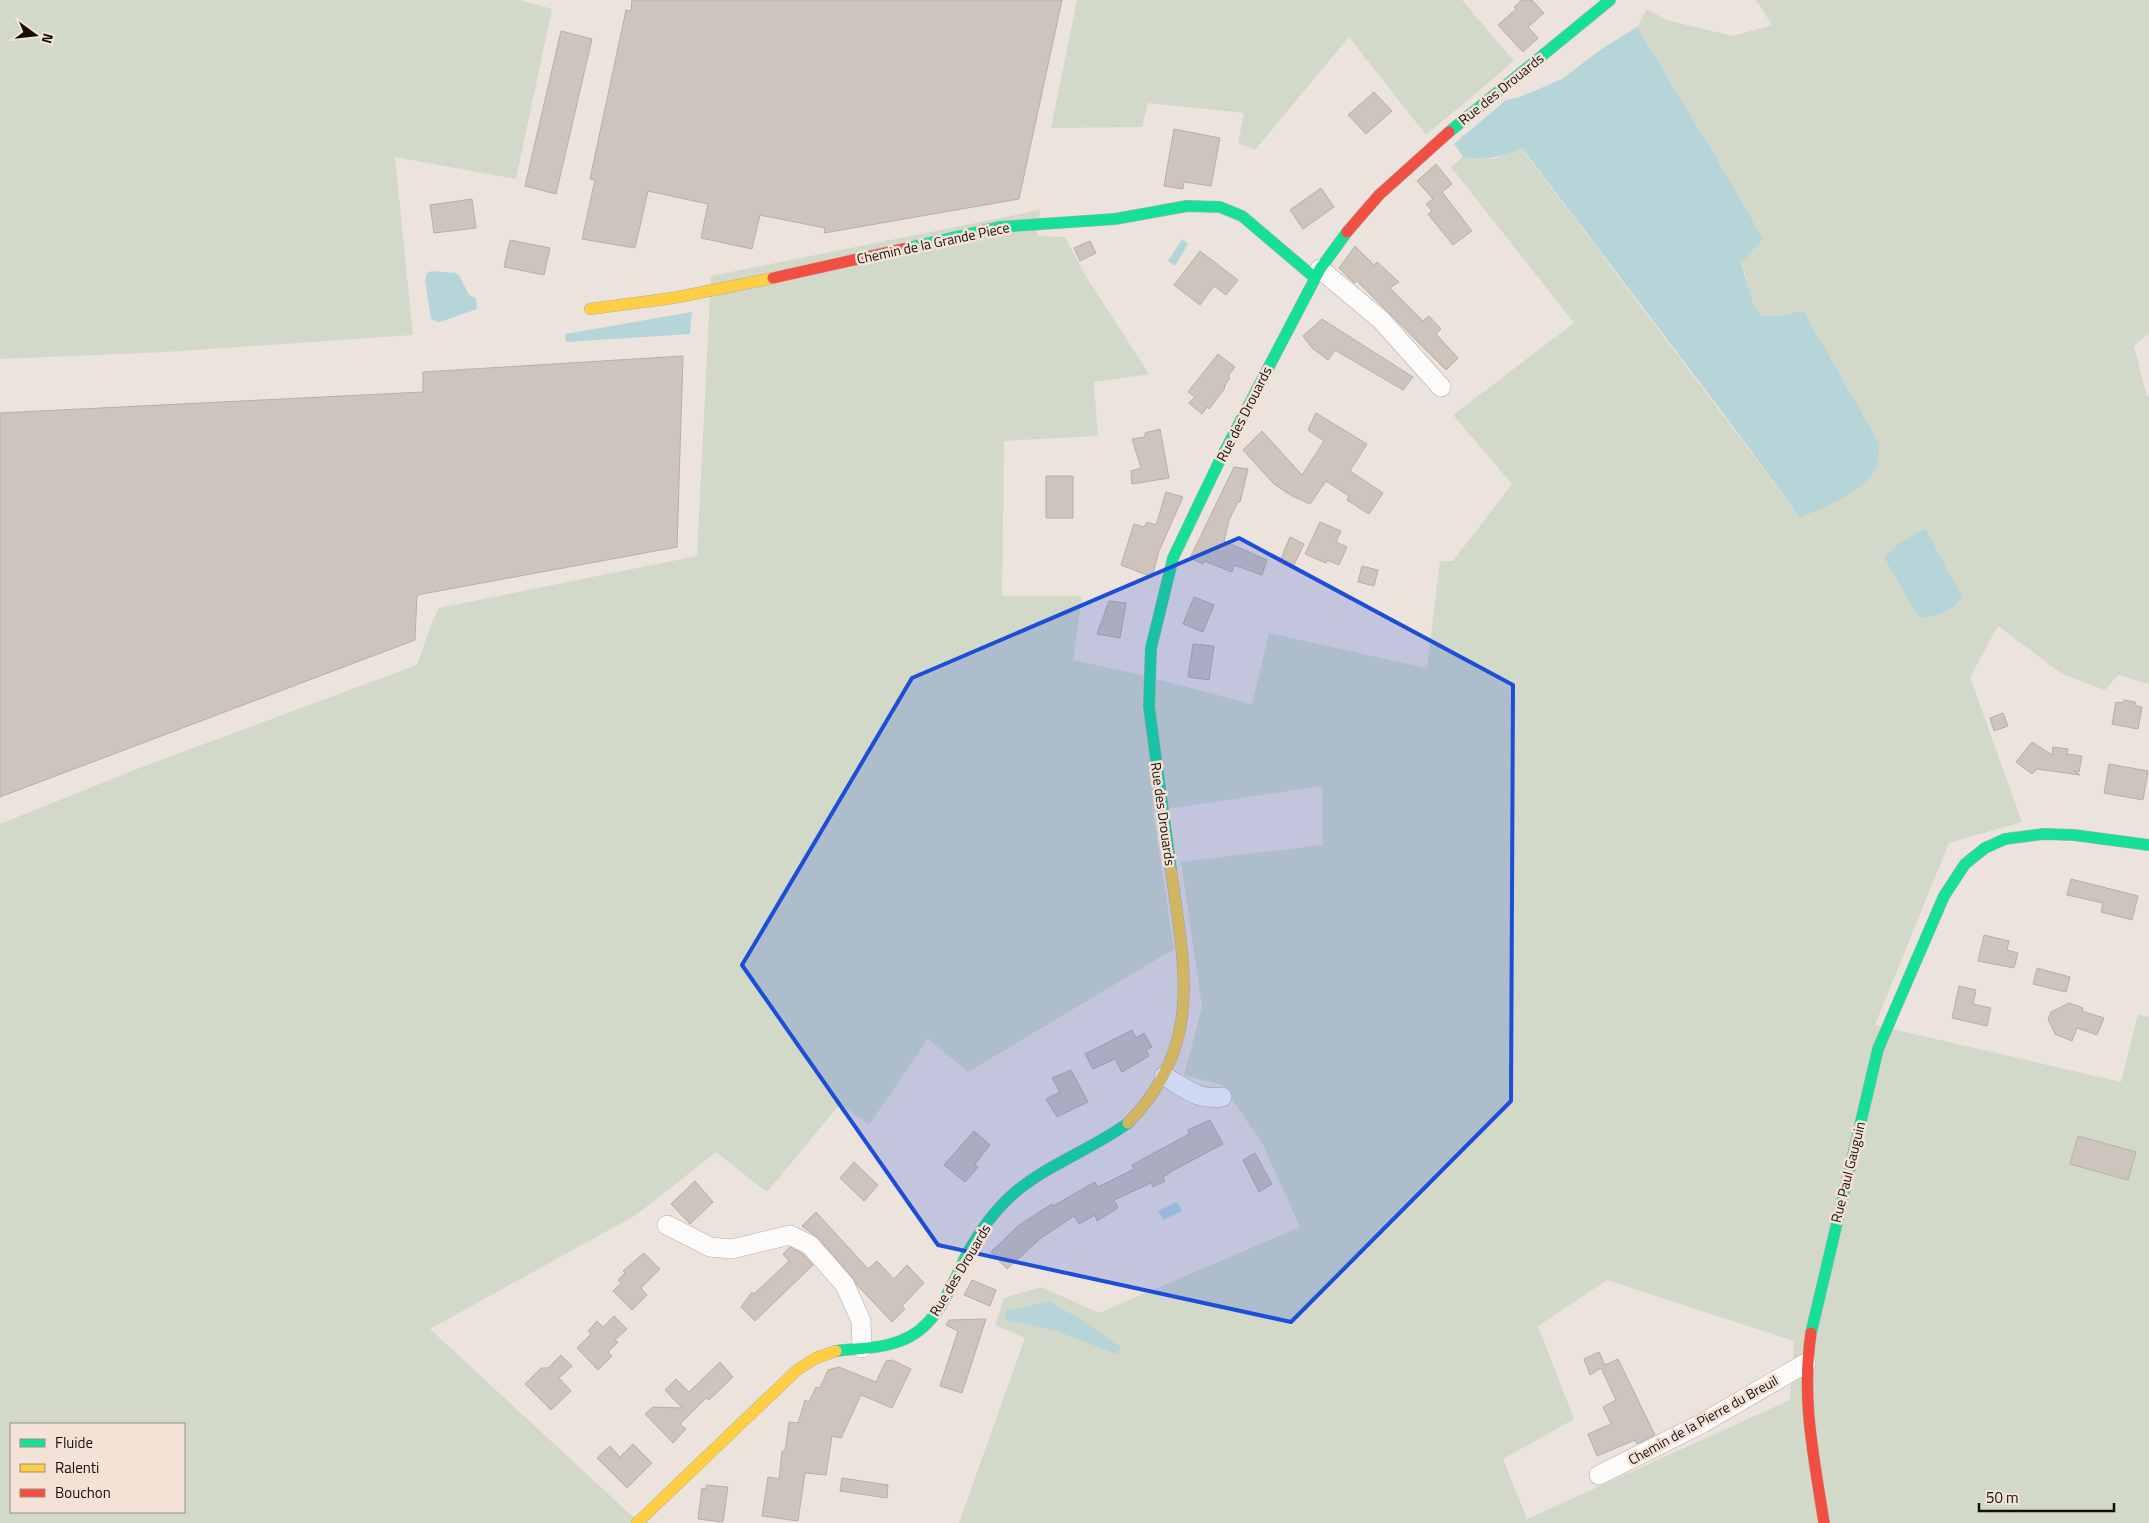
<svg xmlns="http://www.w3.org/2000/svg" width="2149" height="1523" font-family="'Titillium Web',sans-serif">
<style>
.green{fill:#d2d9c8;fill-rule:evenodd}
.water{fill:#b6d5d9}
.building{fill:#cec4bc;stroke:#b6afa9}
.lines{fill:none;stroke-linecap:round;stroke-linejoin:round}
.street-casing{stroke:#b4ada8;stroke-width:20}
.fast-casing{stroke:#b4ada8;stroke-width:12}
.slow-casing{stroke:#b4ada8;stroke-width:12}
.jam-casing{stroke:#b4ada8;stroke-width:12}
.street{stroke:#fcfbfa;stroke-width:19}
.fast{stroke:#16e098;stroke-width:11}
.slow{stroke:#ffcf43;stroke-width:11}
.jam{stroke:#f24e42;stroke-width:11}
.marked{fill:#1d4ed8;fill-opacity:0.2;stroke:#1d4ed8;stroke-width:4;stroke-linejoin:round}
.labels{text-anchor:middle;stroke-width:5;stroke-linejoin:round;paint-order:stroke}
.street-label{font-size:14px;fill:#150f0b;stroke:#f3e2d5}
</style>
<rect width="100%" height="100%" fill="#ece3dc"/>
<path class="green" d="M 0,0 L 520,0 L 552,9 L 516,179 L 395,157 L 413,335 L 166,352 L 0,359 Z
M 1077,0 L 1462,0 L 1514,61 L 1426,135 L 1349,37 L 1255,150 L 1238,143 L 1244,113 L 1148,103 L 1142,127 L 1051,128 Z
M 1756,0 L 2149,0 L 2149,333 L 2134,346 L 2147,397 L 2149,396 L 2149,684 L 2118,675 L 2105,690 L 2062,674 L 1998,626 L 1970,677 L 2022,822 L 1949,843 L 1875,1025 L 2121,1082 L 2138,1014 L 2149,1017 L 2149,1523 L 959,1523 L 1025,1338 L 995,1325 L 1004,1298 L 1041,1287 L 1099,1313 L 1300,1227 L 1262,1143 L 1222,1085 L 1184,1075 L 1202,1007 L 1181,862 L 1323,845 L 1322,786 L 1153,811 L 1174,949 L 968,1072 L 928,1039 L 869,1125 L 840,1104 L 767,1192 L 716,1152 L 636,1215 L 430,1329 L 632,1516 L 649,1523 L 0,1523 L 0,824 L 142,767 L 417,665 L 432,622 L 439,608 L 697,556 L 711,276 L 1040,210 L 1037,236 L 1065,237 L 1087,278 L 1149,374 L 1094,382 L 1098,436 L 1004,441 L 1002,596 L 1082,596 L 1073,660 L 1137,674 L 1252,704 L 1269,633 L 1427,668 L 1440,561 L 1453,561 L 1512,484 L 1453,415 L 1574,323 L 1451,167 L 1463,157 L 1494,159 L 1521,148 L 1800,517 L 1869,479 L 1877,465 L 1879,443 L 1803,310 L 1780,316 L 1763,316 L 1755,308 L 1707,142 L 1637,27 L 1647,9 L 1666,20 L 1733,36 L 1772,25 ZM 1925,528 L 1960,601 L 1945,611 L 1885,557 L 1898,544 ZM 1607,1280 L 1794,1341 L 1790,1400 L 1527,1519 L 1503,1459 L 1574,1419 L 1538,1326 ZM 11,1424 L 184,1424 L 184,1512 L 11,1512 Z"/>
<path class="water" d="M 1637,27 L 1707,142 L 1763,239 L 1741,263 L 1755,308 L 1763,316 L 1780,316 L 1803,310 L 1879,443 C 1879,453 1879,461 1875,470 C 1864,491 1822,509 1800,517 L 1720,409 L 1522,148 C 1496,158 1491,160 1463,157 L 1454,144 L 1506,100 L 1520,97 L 1562,79 L 1600,50 Z
M 1182,239 L 1188,244 L 1175,266 L 1168,261 Z
M 432,271 L 456,273 L 459,275 L 469,295 L 476,298 L 477,309 L 443,321 L 439,322 L 431,319 L 425,281 L 427,273 Z
M 692,312 L 690,334 L 566,342 L 565,334 Z
M 1925,528 L 1962,597 C 1956,610 1932,619 1918,617 L 1884,557 L 1898,544 Z
M 1177,1202 L 1182,1211 L 1163,1220 L 1158,1211 Z
M 1049,1301 L 1078,1318 L 1122,1348 L 1117,1354 L 1053,1330 L 1004,1319 L 1006,1310 L 1022,1308 Z"/>
<path class="building" d="M 632,0 L 1062,0 L 1019,199 L 824,233 L 825,228 L 760,215 L 752,249 L 701,238 L 708,204 L 648,191 L 635,248 L 582,239 L 595,180 L 590,179 L 626,10 L 631,11 Z
M 1522,0 L 1532,0 L 1544,13 L 1528,27 L 1538,38 L 1523,52 L 1498,25 L 1516,9 L 1514,7 Z
M 561,31 L 592,39 L 556,194 L 525,186 Z
M 1374,92 L 1392,111 L 1366,134 L 1348,115 Z
M 1174,129 L 1220,138 L 1211,186 L 1184,182 L 1183,189 L 1164,186 Z
M 1436,164 L 1452,184 L 1442,192 L 1472,231 L 1453,245 L 1428,214 L 1432,211 L 1426,204 L 1433,199 L 1417,181 Z
M 1321,188 L 1334,207 L 1303,229 L 1290,210 Z
M 472,199 L 476,228 L 434,233 L 430,205 Z
M 510,240 L 550,248 L 544,275 L 504,267 Z
M 1090,241 L 1096,253 L 1080,261 L 1074,248 Z
M 1355,246 L 1374,265 L 1377,262 L 1399,282 L 1390,288 L 1423,321 L 1429,316 L 1441,329 L 1436,334 L 1458,358 L 1446,370 L 1357,281 L 1354,283 L 1339,268 Z
M 1200,251 L 1238,280 L 1226,295 L 1214,286 L 1200,305 L 1174,285 Z
M 1322,319 L 1413,377 L 1403,390 L 1335,350 L 1328,360 L 1312,348 L 1303,336 Z
M 1218,354 L 1235,367 L 1228,376 L 1230,378 L 1224,387 L 1225,388 L 1209,409 L 1207,407 L 1202,414 L 1189,403 L 1195,397 L 1188,392 Z
M 683,356 L 677,547 L 417,595 L 415,640 L 0,797 L 0,413 L 423,392 L 423,372 Z
M 1316,413 L 1367,444 L 1350,471 L 1383,493 L 1369,514 L 1347,500 L 1349,496 L 1326,481 L 1310,504 L 1292,496 L 1274,484 L 1243,450 L 1262,431 L 1302,475 L 1324,441 L 1308,430 Z
M 1160,429 L 1169,478 L 1132,484 L 1131,471 L 1141,468 L 1132,439 L 1145,437 L 1145,433 Z
M 1234,467 L 1248,469 L 1240,502 L 1238,502 L 1229,520 L 1224,541 L 1267,560 L 1262,575 L 1234,565 L 1232,572 L 1204,561 L 1203,564 L 1190,558 Z
M 1046,476 L 1073,476 L 1073,518 L 1046,518 Z
M 1166,492 L 1183,497 L 1159,551 L 1152,577 L 1121,565 L 1134,524 L 1144,527 L 1147,522 L 1156,525 Z
M 1320,522 L 1341,531 L 1336,542 L 1347,547 L 1339,565 L 1327,560 L 1326,563 L 1305,554 Z
M 1290,537 L 1304,544 L 1294,565 L 1280,561 Z
M 1362,566 L 1378,570 L 1374,586 L 1358,582 Z
M 1194,597 L 1214,605 L 1203,632 L 1183,624 Z
M 1109,601 L 1126,603 L 1120,638 L 1097,634 Z
M 1193,644 L 1214,646 L 1209,680 L 1188,677 Z
M 2124,700 L 2135,702 L 2136,706 L 2142,707 L 2138,729 L 2112,724 L 2116,702 L 2123,703 Z
M 2003,713 L 2008,726 L 1994,731 L 1990,718 Z
M 2032,742 L 2052,755 L 2053,747 L 2068,749 L 2067,754 L 2082,756 L 2079,772 L 2074,771 L 2080,775 L 2037,769 L 2032,774 L 2016,762 Z
M 2109,764 L 2148,771 L 2143,800 L 2104,793 Z
M 2071,879 L 2138,896 L 2132,920 L 2101,912 L 2103,903 L 2067,895 Z
M 1984,935 L 2009,941 L 2007,950 L 2018,953 L 2014,968 L 1978,961 Z
M 2037,968 L 2070,977 L 2066,992 L 2033,984 Z
M 1959,986 L 1976,990 L 1973,1004 L 1991,1008 L 1987,1026 L 1952,1018 Z
M 2069,1003 L 2083,1008 L 2082,1011 L 2104,1018 L 2097,1035 L 2077,1028 L 2072,1041 L 2055,1034 L 2048,1019 L 2051,1012 Z
M 1132,1030 L 1136,1038 L 1144,1033 L 1152,1047 L 1146,1050 L 1149,1056 L 1122,1072 L 1115,1059 L 1093,1069 L 1085,1054 Z
M 1071,1070 L 1088,1102 L 1057,1117 L 1046,1099 L 1060,1092 L 1052,1078 Z
M 1210,1120 L 1223,1144 L 1172,1171 L 1163,1177 L 1165,1181 L 1153,1187 L 1151,1183 L 1114,1200 L 1118,1208 L 1097,1221 L 1095,1215 L 1079,1224 L 1074,1216 L 1041,1238 L 1007,1269 L 991,1252 L 1019,1225 L 1052,1204 L 1053,1206 L 1095,1182 L 1098,1187 L 1134,1169 L 1132,1165 L 1189,1134 L 1188,1130 Z
M 974,1131 L 990,1145 L 975,1164 L 978,1167 L 965,1182 L 944,1165 Z
M 2078,1136 L 2136,1152 L 2128,1180 L 2070,1164 Z
M 1255,1153 L 1272,1184 L 1259,1192 L 1243,1160 Z
M 854,1162 L 878,1185 L 864,1201 L 840,1178 Z
M 695,1181 L 713,1202 L 690,1224 L 671,1204 Z
M 816,1212 L 868,1269 L 877,1261 L 894,1279 L 907,1265 L 924,1283 L 902,1306 L 905,1309 L 892,1322 L 857,1285 L 853,1278 L 818,1238 L 802,1226 Z
M 790,1247 L 803,1254 L 813,1265 L 755,1321 L 741,1307 L 752,1292 L 754,1294 L 789,1261 L 783,1254 Z
M 644,1253 L 660,1269 L 641,1288 L 647,1295 L 632,1310 L 613,1291 L 621,1283 L 618,1280 L 625,1273 L 623,1271 Z
M 972,1280 L 996,1290 L 990,1306 L 964,1295 Z
M 614,1316 L 627,1329 L 615,1340 L 618,1342 L 608,1352 L 612,1356 L 598,1370 L 577,1348 L 591,1334 L 588,1331 L 597,1321 L 603,1327 Z
M 986,1319 L 962,1393 L 940,1386 L 958,1331 L 946,1325 L 949,1320 Z
M 1599,1352 L 1605,1365 L 1618,1359 L 1655,1435 L 1637,1444 L 1635,1440 L 1597,1456 L 1588,1434 L 1611,1424 L 1603,1407 L 1616,1400 L 1601,1368 L 1590,1375 L 1584,1359 Z
M 561,1355 L 572,1366 L 559,1378 L 571,1391 L 551,1410 L 525,1384 L 541,1368 L 548,1368 Z
M 892,1360 L 911,1369 L 892,1408 L 861,1395 L 841,1438 L 832,1436 L 826,1475 L 805,1473 L 798,1521 L 762,1516 L 768,1477 L 779,1479 L 782,1451 L 785,1451 L 789,1422 L 798,1423 L 805,1400 L 809,1402 L 816,1387 L 820,1388 L 828,1370 L 839,1367 L 876,1382 L 886,1361 Z
M 720,1362 L 733,1377 L 709,1400 L 706,1398 L 680,1424 L 686,1429 L 673,1443 L 645,1414 L 653,1407 L 682,1408 L 665,1390 L 676,1379 L 689,1392 Z
M 633,1444 L 652,1463 L 627,1488 L 597,1458 L 610,1446 L 620,1457 Z
M 842,1478 L 888,1485 L 887,1498 L 840,1491 Z
M 706,1485 L 728,1487 L 723,1522 L 698,1519 L 702,1488 L 706,1489 Z"/>
<g class="lines">
<defs>
<path id="street" d="M 1320,269 L 1381,320 L 1441,387
M 1164,1076 C 1186,1088 1195,1100 1222,1097
M 667,1225 L 710,1247 L 732,1249 L 790,1235 L 810,1245 L 845,1285 L 861,1321 L 862,1348
M 1599,1475 L 1701,1424 L 1806,1363"/>
<path id="fast" d="M 1449,132 L 1610,0
M 907,248 L 999,227 L 1115,219 L 1187,206 L 1220,207 L 1242,216 L 1315,278
M 1171,870 L 1149,707 L 1151,648 L 1173,558 L 1218,464 L 1320,269 L 1347,232
M 1811,1333 L 1878,1049 L 1944,896 L 1965,864 L 1985,848 L 2005,839 L 2043,834 L 2074,835 L 2149,845
M 836,1351 C 857,1348 880,1349 900,1341 C 937,1328 950,1288 966,1256 C 978,1234 993,1212 1012,1195 C 1044,1166 1091,1150 1128,1123"/>
<path id="slow" d="M 590,309 L 673,298 L 773,278
M 1128,1123 C 1205,1045 1184,967 1171,870
M 637,1523 L 797,1370 L 816,1358 L 836,1351"/>
<path id="jam" d="M 1347,232 L 1379,195 L 1449,132
M 773,278 L 907,248
M 1811,1333 C 1801,1400 1814,1457 1824,1523"/>
</defs>
<use href="#street" class="street-casing"/>
<use href="#fast" class="fast-casing"/>
<use href="#slow" class="slow-casing"/>
<use href="#jam" class="jam-casing"/>
<use href="#street" class="street"/>
<use href="#fast" class="fast"/>
<use href="#slow" class="slow"/>
<use href="#jam" class="jam"/>
</g>
<path class="marked" d="M 1239,538 L 1513,685 L 1511,1101 L 1291,1322 L 938,1245 L 742,965 L 912,678 Z"/>
<g class="labels">
<g class="street-label">
<text transform="translate(1501 89) rotate(-39)" y="5">Rue des Drouards</text>
<text transform="translate(933 243) rotate(-12)" y="5">Chemin de la Grande Piece</text>
<text transform="translate(1244 414) rotate(-63)" y="5">Rue des Drouards</text>
<text transform="translate(1163 814) rotate(82)" y="5">Rue des Drouards</text>
<text transform="translate(1848 1172) rotate(-76)" y="5">Rue Paul Gauguin</text>
<text transform="translate(960 1270) rotate(-59)" y="5">Rue des Drouards</text>
<text transform="translate(1703 1420) rotate(-29)" y="5">Chemin de la Pierre du Breuil</text>
</g>
</g>
<rect x="10" y="1423" width="175" height="90" fill="#f3e2d5" stroke="#9a8e84"/>
<rect x="20" y="1439" width="25" height="8" fill="#16e098" stroke="#9a8e84"/>
<text x="55" y="1448" font-size="15" fill="#150f0b">Fluide</text>
<rect x="20" y="1464" width="25" height="8" fill="#ffcf43" stroke="#9a8e84"/>
<text x="55" y="1473" font-size="15" fill="#150f0b">Ralenti</text>
<rect x="20" y="1489" width="25" height="8" fill="#f24e42" stroke="#9a8e84"/>
<text x="55" y="1498" font-size="15" fill="#150f0b">Bouchon</text>
<g transform="translate(35 35) rotate(105)" stroke="#f3e2d5" stroke-width="4" paint-order="stroke">
<path d="M0-4L9 19L0 12L-9 19Z" fill="#150f0b"/>
<text y="-8" font-size="14" font-weight="bold" text-anchor="middle" fill="#150f0b">N</text>
</g>
<path d="M1979 1503v8h135v-8" fill="none" stroke="#150f0b" stroke-width="2.5"/>
<text x="1986" y="1503" font-size="15" fill="#150f0b" stroke="#f3e2d5" stroke-width="4" paint-order="stroke">50 m</text>
</svg>
